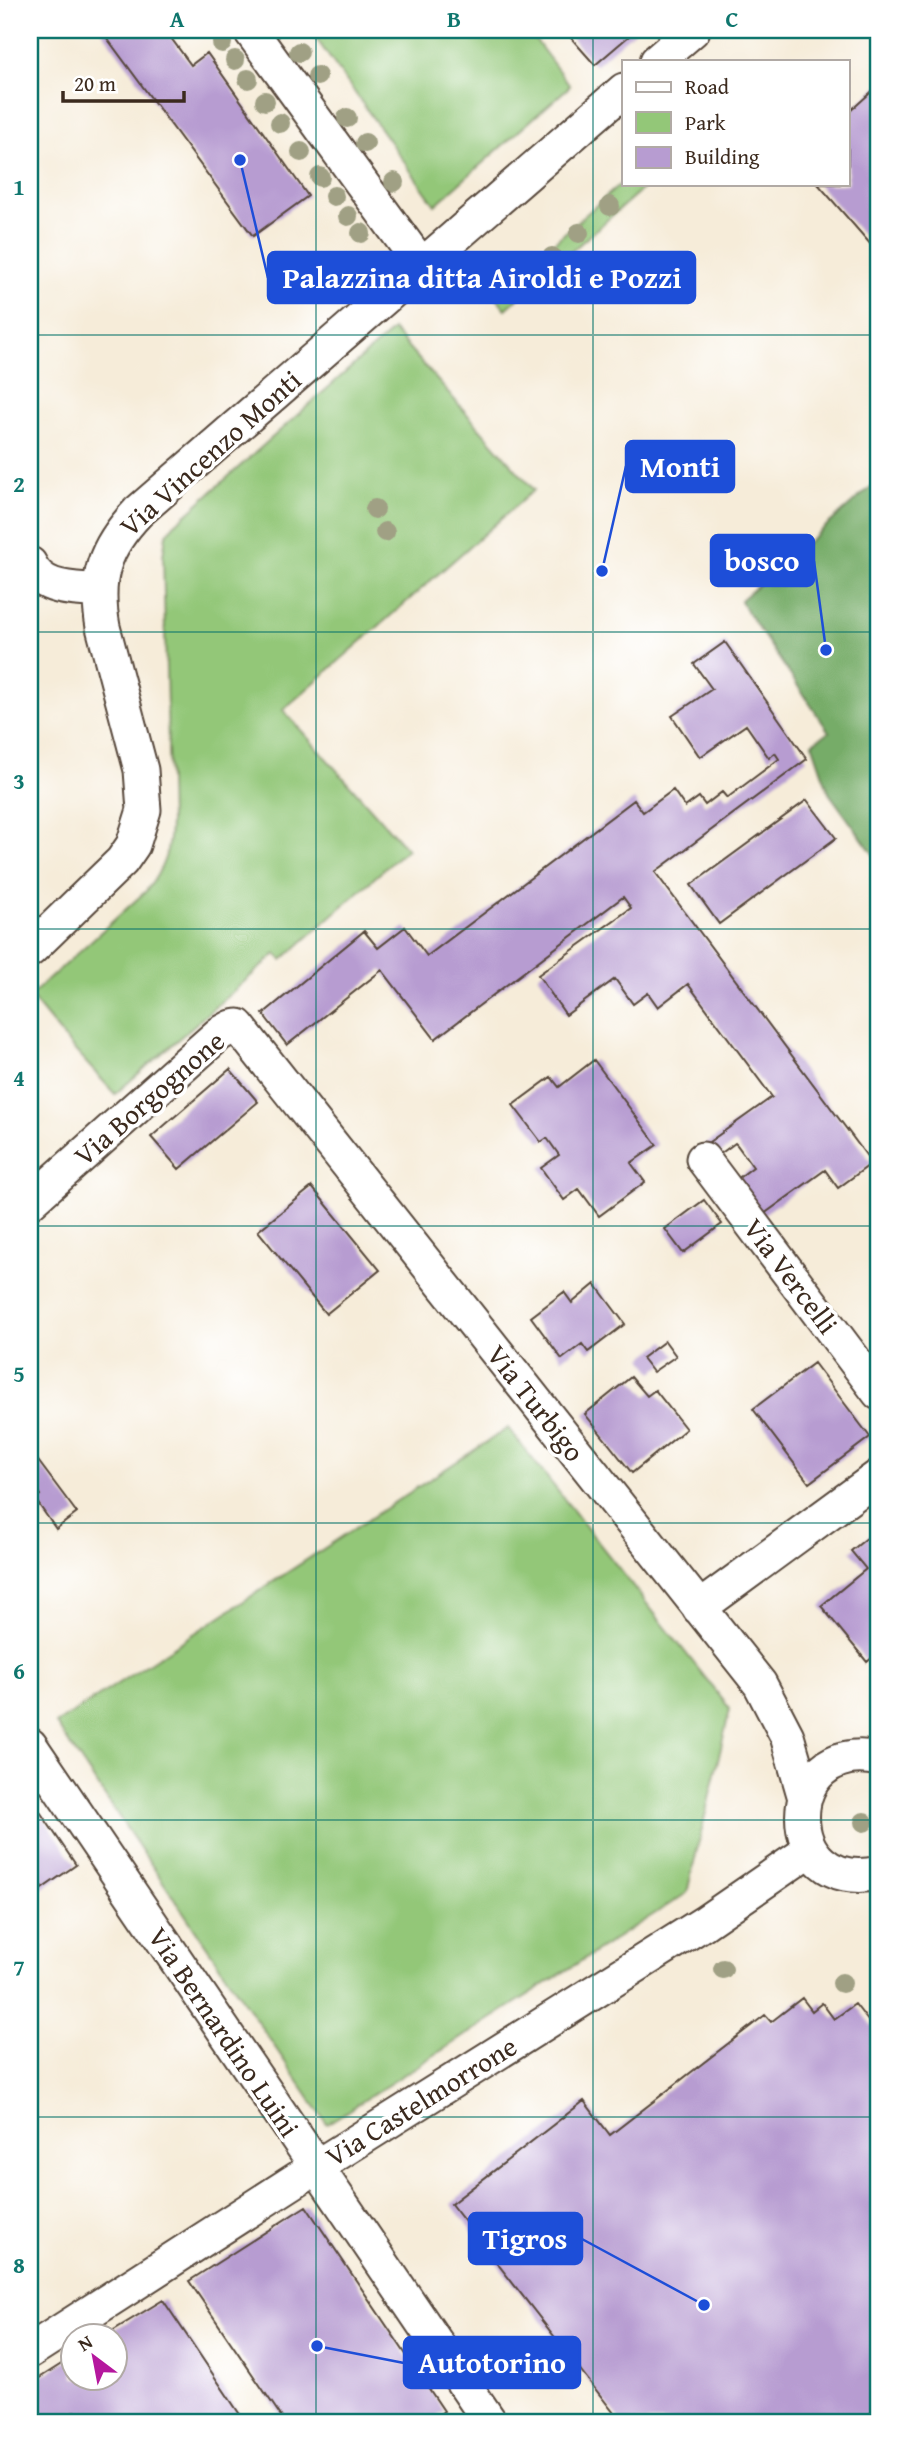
<svg xmlns="http://www.w3.org/2000/svg" width="909" height="2452" font-family="'Gentium Book Plus',serif">
<style>
.green{fill:#93c778;stroke:#67784b;stroke-width:2}
.forest{fill:#76ac68;stroke:#586b43;stroke-width:2}
.building{fill:#b79cd1}
.lines{fill:none;stroke-linecap:round;stroke-linejoin:round}
.street-casing{stroke:#57473a;stroke-width:37}
.street{stroke:#fff;stroke-width:33}
.tree{fill:#a0a084}
.grid{fill:none;stroke:#0f766e;stroke-width:2;stroke-opacity:0.55}
.labels{text-anchor:middle;stroke-width:7;stroke-linejoin:round;paint-order:stroke}
.street-label{font-size:28px;fill:#3b2a1e;stroke:#fff}
.leader{fill:none;stroke:#1d4ed8;stroke-width:2.5}
.callout-dot{fill:#1d4ed8;stroke:#fff;stroke-width:2.5}
.callout{fill:#1d4ed8;stroke:#1d4ed8;stroke-width:2.5}
.callout-label{font-size:30px;text-anchor:middle;font-weight:bold;fill:#fff}
.neatline{fill:none;stroke:#0f766e;stroke-width:2.5}
.grid-label{font-size:23px;text-anchor:middle;font-weight:bold;fill:#0f766e}
</style>
<rect width="100%" height="100%" fill="#fff"/>
<filter id="ink" filterUnits="userSpaceOnUse"><feTurbulence type="fractalNoise" baseFrequency=".0143" numOctaves="2"/><feDisplacementMap in="SourceGraphic" scale="14" xChannelSelector="R" yChannelSelector="G"/><feConvolveMatrix kernelMatrix="1 2 1 2 8 2 1 2 1" color-interpolation-filters="sRGB"/></filter>
<filter id="wash" filterUnits="userSpaceOnUse"><feTurbulence type="fractalNoise" baseFrequency=".00686" numOctaves="4" result="noise"/><feDisplacementMap in="SourceGraphic" scale="28" xChannelSelector="R" yChannelSelector="G"/><feGaussianBlur stdDeviation="1.57" result="paint"/><feColorMatrix in="noise" values="0 0 0 0 0 0 0 0 0 0 0 0 0 0 0 0 0 1.4 0 .05"/><feComposite in="paint" operator="in"/></filter>
<g filter="url(#wash)">
<rect width="100%" height="100%" fill="#f6ecd9"/>
<path class="green" d="M 310,30 L 528,30 L 570,86 L 435,205 Z
M 624,181 L 624,184 L 648,184 L 506,309 L 494,295 Z
M 393,330 L 534,490 L 283,710 L 407,849 L 282,960 L 276,954 L 115,1094 L 70,1045 L 30,996 L 146,891 C 164,869 170,849 170,821 L 163,556 L 166,535 L 174,525 Z
M 508,1428 L 730,1709 L 687,1893 L 327,2124 L 56,1724 Z"/>
<path class="forest" d="M 879,480 L 879,862 L 829,793 L 812,743 L 829,732 L 740,601 Z"/>
<g id="blocks">
<path class="building" d="M 101,30 L 165,30 L 191,65 L 207,53 L 308,196 L 253,236 Z
M 564,30 L 636,30 L 595,65 Z
M 879,85 L 879,254 L 818,184 L 848,184 L 848,113 Z
M 725,642 L 807,759 L 655,872 L 872,1163 L 838,1188 L 825,1170 L 757,1219 L 732,1183 L 753,1167 L 737,1145 L 735,1143 L 712,1160 L 702,1147 L 772,1097 L 688,984 L 658,1007 L 648,993 L 633,1004 L 615,979 L 566,1015 L 538,975 L 631,908 L 623,897 L 435,1039 L 382,970 L 287,1045 L 263,1014 L 364,931 L 378,948 L 405,927 L 427,956 L 634,800 L 643,812 L 673,790 L 685,807 L 699,797 L 705,805 L 722,792 L 727,798 L 779,759 L 775,753 L 769,758 L 746,725 L 700,757 L 672,716 L 712,689 L 694,664 Z
M 807,800 L 836,838 L 719,924 L 691,885 Z
M 594,1060 L 657,1145 L 631,1163 L 645,1182 L 599,1216 L 579,1189 L 564,1200 L 541,1168 L 559,1155 L 547,1138 L 541,1142 L 513,1105 L 551,1077 L 559,1087 Z
M 230,1069 L 258,1102 L 179,1169 L 151,1137 Z
M 312,1187 L 380,1270 L 326,1314 L 258,1231 Z
M 704,1200 L 722,1224 L 683,1253 L 665,1229 Z
M 595,1284 L 625,1324 L 588,1352 L 582,1344 L 562,1359 L 531,1317 L 564,1292 L 572,1303 Z
M 665,1341 L 676,1356 L 653,1372 L 642,1358 Z
M 814,1363 L 870,1437 L 809,1483 L 753,1409 Z
M 631,1377 L 647,1396 L 655,1390 L 686,1429 L 632,1473 L 585,1414 Z
M 30,1450 L 77,1513 L 56,1529 L 35,1499 L 40,1495 L 30,1481 Z
M 879,1528 L 879,1652 L 867,1662 L 821,1606 L 866,1569 L 851,1551 Z
M 30,1797 L 76,1865 L 30,1897 Z
M 802,1998 L 812,2011 L 822,2003 L 834,2019 L 855,2004 L 879,2035 L 879,2082 L 872,2088 L 879,2098 L 879,2406 L 859,2422 L 621,2422 L 451,2204 L 584,2101 L 610,2135 L 765,2015 L 771,2022 Z
M 306,2206 L 444,2411 L 428,2422 L 285,2422 L 189,2281 Z
M 163,2300 L 245,2422 L 83,2422 L 75,2411 L 58,2422 L 30,2422 L 30,2384 L 74,2356 L 74,2378 L 116,2378 L 116,2336 L 104,2336 Z"/>
</g>
</g>
<g filter="url(#ink)">
<use href="#blocks" fill-opacity="0" stroke="#57473a" stroke-width="2"/>
<g class="lines">
<defs>
<path id="street" d="M 250,30 L 422,266
M 657,61 L 693,30
M 30,564 C 42,591 74,588 99,591
M 30,950 L 122,861 L 133,845 L 144,810 L 141,770 L 103,627 C 94,577 104,548 138,512 L 624,90
M 703,1159 L 879,1393
M 30,1202 L 219,1034 L 232,1027 L 238,1026 L 760,1684 L 787,1736 L 804,1795
M 699,1608 L 879,1476
M 30,1745 L 490,2422
M 879,1759 C 778,1736 776,1897 879,1873
M 30,2351 L 316,2167 L 704,1923 L 810,1850"/>
</defs>
<use href="#street" class="street-casing"/>
<use href="#street" class="street"/>
</g>
<g class="tree">
<circle cx="222" cy="43" r="10"/>
<circle cx="299" cy="52" r="10"/>
<circle cx="235" cy="60" r="10"/>
<circle cx="317" cy="76" r="10"/>
<circle cx="248" cy="79" r="10"/>
<circle cx="265" cy="101" r="10"/>
<circle cx="347" cy="118" r="10"/>
<circle cx="280" cy="123" r="10"/>
<circle cx="365" cy="143" r="10"/>
<circle cx="301" cy="152" r="10"/>
<circle cx="320" cy="177" r="10"/>
<circle cx="394" cy="182" r="10"/>
<circle cx="334" cy="196" r="10"/>
<circle cx="610" cy="206" r="10"/>
<circle cx="348" cy="216" r="10"/>
<circle cx="361" cy="233" r="10"/>
<circle cx="579" cy="233" r="10"/>
<circle cx="552" cy="257" r="10"/>
<circle cx="375" cy="509" r="10"/>
<circle cx="385" cy="532" r="10"/>
<circle cx="864" cy="1822" r="10"/>
<circle cx="723" cy="1969" r="10"/>
<circle cx="842" cy="1983" r="10"/>
</g>
</g>
<path class="grid" d="M 316,30 L 316,2422M 593,30 L 593,2422M 30,335 L 879,335M 30,632 L 879,632M 30,929 L 879,929M 30,1226 L 879,1226M 30,1523 L 879,1523M 30,1820 L 879,1820M 30,2117 L 879,2117"/>
<g class="labels">
<g class="street-label">
<text transform="translate(210 453) rotate(-42)" y="10">Via Vincenzo Monti</text>
<text transform="translate(149 1098) rotate(-41)" y="10">Via Borgognone</text>
<text transform="translate(791 1276) rotate(53)" y="10">Via Vercelli</text>
<text transform="translate(536 1403) rotate(52)" y="10">Via Turbigo</text>
<text transform="translate(224 2032) rotate(56)" y="10">Via Bernardino Luini</text>
<text transform="translate(421 2101) rotate(-32)" y="10">Via Castelmorrone</text>
</g>
</g>
<path class="leader" d="M240 160L268 278M602 571L626 466M826 650L814 561M704 2305L582 2239M317 2346L404 2363"/>
<g class="callout-dot">
<circle cx="240" cy="160" r="7"/>
<circle cx="602" cy="571" r="7"/>
<circle cx="826" cy="650" r="7"/>
<circle cx="704" cy="2305" r="7"/>
<circle cx="317" cy="2346" r="7"/>
</g>
<g class="callout">
<rect x="268" y="252" width="427" height="51" rx="7"/>
<rect x="626" y="441" width="108" height="51" rx="7"/>
<rect x="711" y="535" width="103" height="51" rx="7"/>
<rect x="469" y="2213" width="113" height="51" rx="7"/>
<rect x="404" y="2337" width="176" height="51" rx="7"/>
</g>
<g class="callout-label">
<text x="482" y="288">Palazzina ditta Airoldi e Pozzi</text>
<text x="680" y="477">Monti</text>
<text x="762" y="571">bosco</text>
<text x="525" y="2249">Tigros</text>
<text x="492" y="2373">Autotorino</text>
</g>
<rect width="909" height="2452" fill="none" stroke="#fff" stroke-width="77"/>
<rect x="622" y="60" width="228" height="126" fill="#ffffff" stroke="#b1aaa5" stroke-width="2"/>
<rect x="636" y="82" width="35" height="10" fill="#ffffff" stroke="#b1aaa5" stroke-width="2"/>
<text x="685" y="94" font-size="21" fill="#3b2a1e">Road</text>
<rect x="636" y="112" width="35" height="21" fill="#93c778" stroke="#b1aaa5" stroke-width="2"/>
<text x="685" y="130" font-size="21" fill="#3b2a1e">Park</text>
<rect x="636" y="147" width="35" height="21" fill="#b79cd1" stroke="#b1aaa5" stroke-width="2"/>
<text x="685" y="164" font-size="21" fill="#3b2a1e">Building</text>
<g transform="translate(94 2357) rotate(328)"><circle r="33" fill="#ffffff" stroke="#b1aaa5" stroke-width="2"/>
<path d="M0-5L12 26L0 18L-12 26Z" fill="#b5179e"/>
<text y="-10" font-size="19" font-weight="bold" text-anchor="middle" fill="#3b2a1e">N</text>
</g>
<path d="M63 91v10h121v-10" fill="none" stroke="#3b2a1e" stroke-width="3.5"/>
<text x="74" y="91" font-size="21" fill="#3b2a1e" stroke="#ffffff" stroke-width="5" paint-order="stroke">20 m</text>
<rect x="38" y="38" width="832" height="2376" class="neatline"/>
<g class="grid-label">
<text x="177" y="27">A</text>
<text x="454" y="27">B</text>
<text x="732" y="27">C</text>
<text x="19" y="195">1</text>
<text x="19" y="492">2</text>
<text x="19" y="789">3</text>
<text x="19" y="1086">4</text>
<text x="19" y="1382">5</text>
<text x="19" y="1679">6</text>
<text x="19" y="1976">7</text>
<text x="19" y="2273">8</text>
</g>
</svg>
